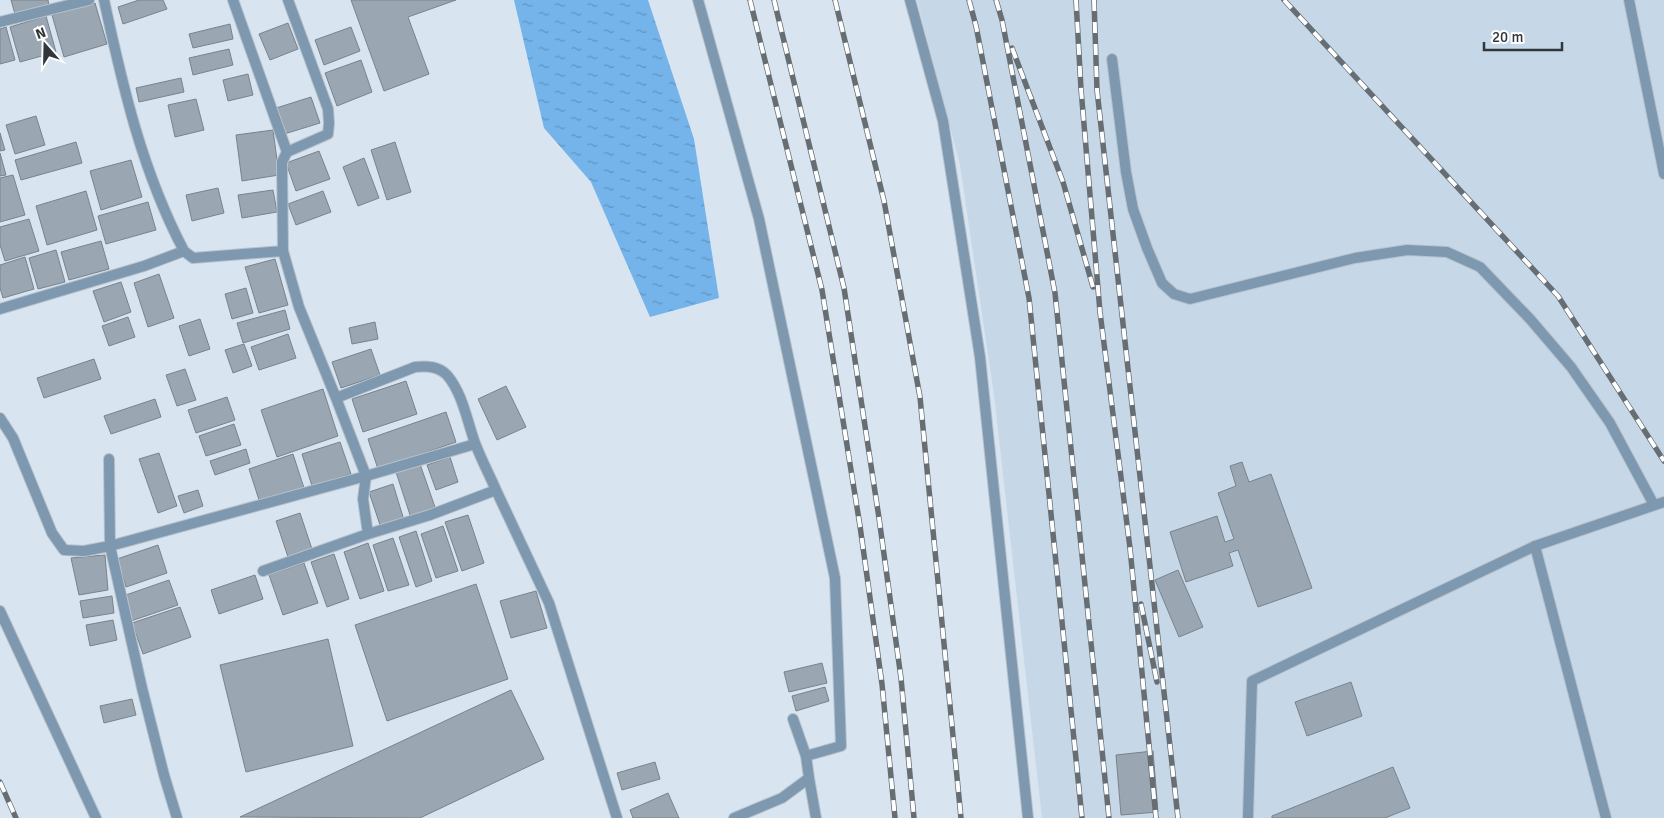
<svg xmlns="http://www.w3.org/2000/svg" width="1664" height="818" font-family="Signika,sans-serif">
<style>
.built{fill:#c6d7e8}
.water{fill:url(#water-ripples)}
.building{fill:#9aa6b1;stroke:#78838d}
.lines{fill:none;stroke-linecap:round;stroke-linejoin:round}
.service-casing{stroke:#b7c2cc;stroke-width:12}
.minor-casing{stroke:#b7c2cc;stroke-width:12}
.service{stroke:#7d98af;stroke-width:10}
.minor{stroke:#7d98af;stroke-width:10}
.rail-casing{stroke:#666e74;stroke-width:5.5}
.rail{stroke:#fff;stroke-width:4;stroke-dasharray:11;stroke-linecap:butt}
</style>
<defs>
<pattern id="water-ripples" width="26" height="14" patternUnits="userSpaceOnUse" patternTransform="scale(1.25)"><rect width="26" height="14" fill="#74b4ea"/><path d="M2 4q2-2 4 0t4 0M15 11q2-2 4 0t4 0" fill="none" stroke="#6093bf"/></pattern>
</defs>
<rect width="100%" height="100%" fill="#d8e5f0"/>
<path class="built" d="M 917,0 L 1664,0 L 1664,818 L 1042,818 L 994,395 L 960,165 Z"/>
<path class="water" d="M 514,0 L 648,0 L 694,139 L 719,298 L 650,317 L 591,182 L 544,128 Z"/>
<path class="building" d="M 11,0 L 48,0 L 49,5 L 15,14 Z
M 139,0 L 163,0 L 167,9 L 123,24 L 118,7 Z
M 351,0 L 456,0 L 408,17 L 429,74 L 384,91 Z
M 95,3 L 107,44 L 64,57 L 52,15 Z
M 46,16 L 56,52 L 20,62 L 10,27 Z
M 288,23 L 298,49 L 270,60 L 259,34 Z
M 230,24 L 233,39 L 193,48 L 189,34 Z
M 6,27 L 15,60 L 0,64 L 0,29 Z
M 351,27 L 360,51 L 324,65 L 315,40 Z
M 229,49 L 233,65 L 193,75 L 189,58 Z
M 361,60 L 372,92 L 337,106 L 325,73 Z
M 248,74 L 253,95 L 228,101 L 223,80 Z
M 181,78 L 184,92 L 139,102 L 136,88 Z
M 311,97 L 320,123 L 281,135 L 273,109 Z
M 196,99 L 204,130 L 175,137 L 168,105 Z
M 36,116 L 45,145 L 15,154 L 6,125 Z
M 273,130 L 279,175 L 242,181 L 236,135 Z
M 0,133 L 5,150 L 0,151 Z
M 76,142 L 82,163 L 21,180 L 15,160 Z
M 395,142 L 411,192 L 387,200 L 371,150 Z
M 319,151 L 330,179 L 296,191 L 286,163 Z
M 0,153 L 6,175 L 0,176 Z
M 364,158 L 379,198 L 358,206 L 343,167 Z
M 131,160 L 142,197 L 101,210 L 90,171 Z
M 13,175 L 25,215 L 0,222 L 0,178 Z
M 218,188 L 224,213 L 192,221 L 186,195 Z
M 273,190 L 277,212 L 242,218 L 238,195 Z
M 86,191 L 97,230 L 47,245 L 36,206 Z
M 323,191 L 331,212 L 296,225 L 288,204 Z
M 148,202 L 156,230 L 106,244 L 98,216 Z
M 29,219 L 39,251 L 5,261 L 0,245 L 0,227 Z
M 101,241 L 109,269 L 69,280 L 61,252 Z
M 56,250 L 65,282 L 38,289 L 29,258 Z
M 25,257 L 34,289 L 3,298 L 0,288 L 0,265 Z
M 275,259 L 288,305 L 259,313 L 245,267 Z
M 159,274 L 174,318 L 148,327 L 134,283 Z
M 121,282 L 131,312 L 104,322 L 93,291 Z
M 246,288 L 253,313 L 232,319 L 225,294 Z
M 285,310 L 290,329 L 243,343 L 237,323 Z
M 128,317 L 135,337 L 109,346 L 102,326 Z
M 200,319 L 210,349 L 189,356 L 179,326 Z
M 375,322 L 378,339 L 352,344 L 349,328 Z
M 288,334 L 296,358 L 259,370 L 251,347 Z
M 244,344 L 252,366 L 233,373 L 225,350 Z
M 371,349 L 380,375 L 341,388 L 332,362 Z
M 94,359 L 101,379 L 44,398 L 37,378 Z
M 185,369 L 196,400 L 177,406 L 166,375 Z
M 406,381 L 417,414 L 363,432 L 352,399 Z
M 506,386 L 526,427 L 497,440 L 478,399 Z
M 323,389 L 338,436 L 277,457 L 261,410 Z
M 227,397 L 235,420 L 196,433 L 188,410 Z
M 155,399 L 161,417 L 111,434 L 104,416 Z
M 446,412 L 456,442 L 378,469 L 368,439 Z
M 234,424 L 241,445 L 206,456 L 199,436 Z
M 340,442 L 351,474 L 312,486 L 302,454 Z
M 246,449 L 250,463 L 215,475 L 210,461 Z
M 159,453 L 177,506 L 158,513 L 139,459 Z
M 293,454 L 304,488 L 260,503 L 249,469 Z
M 450,457 L 458,482 L 436,490 L 427,465 Z
M 1242,462 L 1249,482 L 1271,474 L 1312,588 L 1258,607 L 1238,550 L 1229,553 L 1233,566 L 1186,582 L 1170,532 L 1217,516 L 1225,542 L 1234,539 L 1218,493 L 1236,486 L 1230,466 Z
M 420,464 L 436,510 L 411,518 L 396,472 Z
M 393,484 L 404,520 L 381,528 L 369,492 Z
M 198,490 L 203,506 L 184,513 L 178,496 Z
M 300,513 L 313,552 L 289,560 L 276,521 Z
M 468,515 L 484,563 L 462,571 L 445,522 Z
M 443,526 L 458,571 L 436,578 L 421,534 Z
M 416,531 L 432,581 L 416,587 L 399,537 Z
M 393,538 L 409,585 L 388,591 L 373,545 Z
M 368,543 L 384,591 L 360,599 L 344,552 Z
M 158,545 L 167,573 L 126,587 L 117,559 Z
M 334,554 L 349,599 L 327,607 L 311,562 Z
M 105,555 L 108,590 L 79,595 L 71,558 Z
M 304,563 L 318,603 L 283,615 L 269,575 Z
M 1178,570 L 1203,627 L 1179,637 L 1155,580 Z
M 255,575 L 263,599 L 219,614 L 211,590 Z
M 169,580 L 178,605 L 131,621 L 123,596 Z
M 476,584 L 508,679 L 387,721 L 355,625 Z
M 536,591 L 547,628 L 511,638 L 500,601 Z
M 112,596 L 114,613 L 83,618 L 80,601 Z
M 180,607 L 191,637 L 143,654 L 132,623 Z
M 113,620 L 117,640 L 90,646 L 86,625 Z
M 328,639 L 353,746 L 246,772 L 220,665 Z
M 822,663 L 827,683 L 789,692 L 784,672 Z
M 1351,682 L 1362,716 L 1307,736 L 1295,702 Z
M 825,687 L 829,701 L 796,711 L 792,696 Z
M 511,690 L 544,759 L 420,818 L 240,817 Z
M 132,699 L 136,715 L 104,723 L 100,706 Z
M 1153,751 L 1158,812 L 1121,815 L 1116,755 Z
M 655,762 L 660,779 L 622,790 L 617,773 Z
M 1393,767 L 1410,808 L 1385,818 L 1272,818 L 1272,816 Z
M 668,793 L 679,818 L 633,818 L 630,810 Z"/>
<g class="lines">
<defs>
<path id="service" d="M 1629,0 L 1664,174
M 1112,59 L 1126,172 L 1133,209 L 1147,248 L 1162,283 L 1174,294 L 1190,299 L 1355,258 L 1407,250 L 1447,252 L 1480,267 L 1530,319 L 1571,367 L 1610,423 L 1654,505
M 1535,546 L 1606,818"/>
<path id="minor" d="M 233,0 L 287,152
M 698,0 L 759,219 L 835,578 L 841,746 L 806,756
M 910,0 L 943,121 L 980,357 L 1028,818
M 0,22 L 89,0
M 283,251 L 282,162 L 287,152 L 328,134 L 329,123 L 328,109 L 288,0
M 0,309 L 144,266 L 184,251
M 336,398 L 415,367 C 427,366 438,366 447,375 C 463,394 467,421 475,443 C 481,459 489,474 496,490
M 0,418 L 13,438 L 52,533 L 64,550 L 84,551 L 110,546 L 366,476 L 336,398 L 299,307 L 283,251 L 193,258 L 184,251 C 142,171 123,88 104,0
M 109,459 L 110,546 L 142,688 L 164,775 L 177,818
M 368,534 L 430,515 L 496,490 L 549,603 L 617,818
M 263,571 L 368,534 L 363,499 L 366,476 L 475,444
M 0,611 L 96,818
M 809,778 L 816,818
M 734,818 L 782,798 L 809,778 L 806,756 L 793,719
M 1248,818 L 1252,681 L 1535,546 L 1664,502"/>
</defs>
<use href="#service" class="service-casing"/>
<use href="#minor" class="minor-casing"/>
<use href="#service" class="service"/>
<use href="#minor" class="minor"/>
<defs>
<path id="rail" d="M 750,0 L 822,290 L 860,526 L 882,684 L 895,818
M 774,0 L 844,288 L 879,518 L 901,678 L 914,818
M 835,0 L 884,201 L 920,397 L 961,818
M 969,0 L 976,26 L 1029,298 L 1082,818
M 996,0 L 1002,20 L 1055,293 L 1109,818
M 1076,0 L 1081,89 L 1100,312 L 1130,548 L 1156,818
M 1094,0 L 1097,90 L 1178,818
M 1284,0 L 1558,296 L 1664,461
M 1012,48 L 1063,182 L 1093,287
M 1141,604 L 1157,682
M 0,782 L 16,818"/>
</defs>
<use href="#rail" class="rail-casing"/>
<use href="#rail" class="rail"/>
</g>
<g transform="translate(45 45) rotate(340)" stroke="#ffffff" stroke-width="4" paint-order="stroke">
<path d="M0-4L9 19L0 12L-9 19Z" fill="#31363a"/>
<text y="-8" font-size="14" font-weight="bold" text-anchor="middle" fill="#31363a">N</text>
</g>
<path d="M1484 42v8h78v-8" fill="none" stroke="#31363a" stroke-width="2.5"/>
<text x="1492" y="42" font-size="15" fill="#31363a" stroke="#ffffff" stroke-width="4" paint-order="stroke">20 m</text>
</svg>
